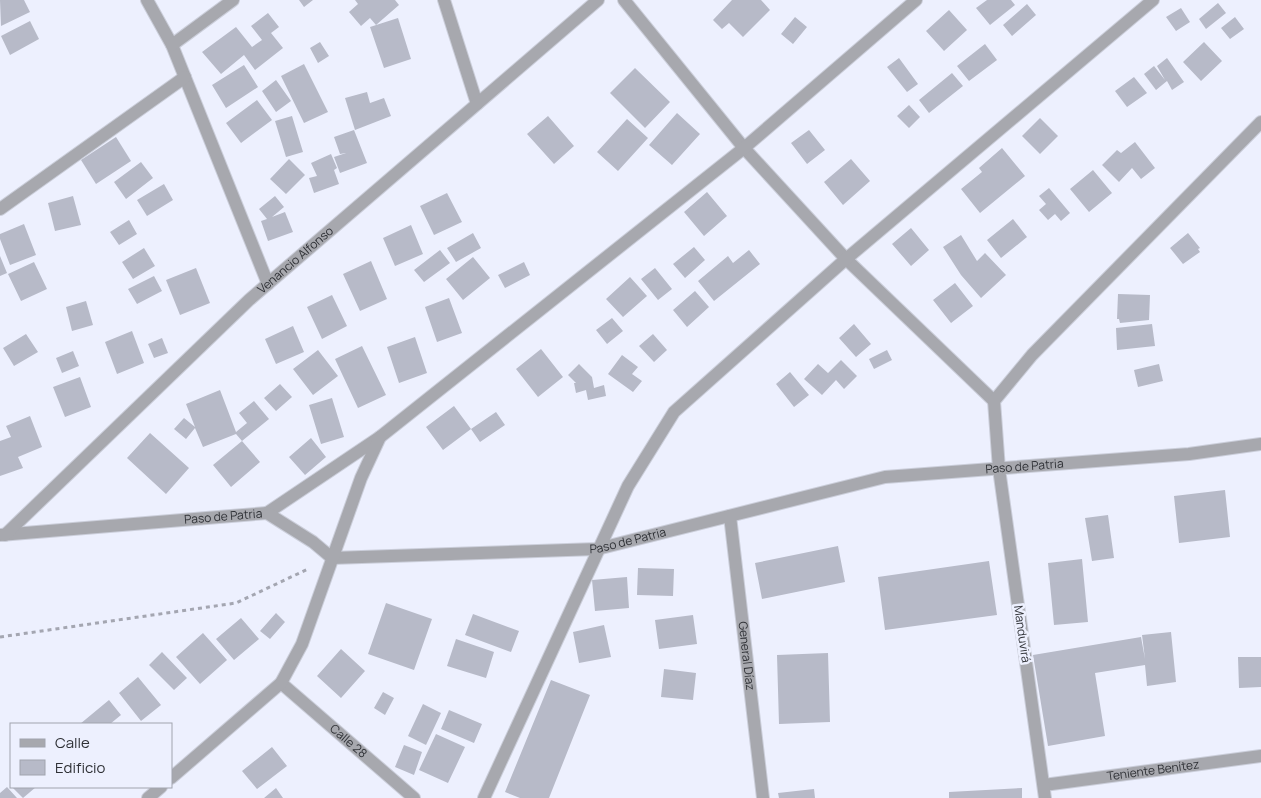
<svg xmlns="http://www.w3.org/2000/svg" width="1261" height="798" font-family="Manrope,sans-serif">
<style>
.building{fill:#b7bac8}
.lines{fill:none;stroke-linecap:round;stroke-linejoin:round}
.minor-casing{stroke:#cbceda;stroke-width:14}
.path{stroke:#a4a6b1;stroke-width:3;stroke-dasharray:4 4;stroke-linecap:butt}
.minor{stroke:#a7a8ae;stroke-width:12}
.labels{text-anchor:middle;stroke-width:5;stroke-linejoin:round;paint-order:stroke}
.street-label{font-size:12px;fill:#2f3136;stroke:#edf0fe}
</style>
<rect width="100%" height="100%" fill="#edf0fe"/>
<path class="building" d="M 0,0 L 24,0 L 30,12 L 1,26 Z
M 299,0 L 313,0 L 304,7 Z
M 355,0 L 395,0 L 399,5 L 376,25 L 370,18 L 361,26 L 349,12 L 358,4 Z
M 732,0 L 761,0 L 770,10 L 743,37 L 729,23 L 722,29 L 713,20 Z
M 987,0 L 1011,0 L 1015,5 L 990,25 L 976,8 Z
M 1218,3 L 1226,13 L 1206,29 L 1199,19 Z
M 1027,4 L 1036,15 L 1012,36 L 1003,25 Z
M 1181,8 L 1190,22 L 1176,31 L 1166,17 Z
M 949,10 L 967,30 L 944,51 L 926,31 Z
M 268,13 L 279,27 L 271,33 L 283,48 L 255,70 L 244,55 L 221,74 L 202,52 L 236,27 L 252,47 L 262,40 L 251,26 Z
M 795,17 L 807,27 L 793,44 L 781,34 Z
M 1235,17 L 1244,29 L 1230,39 L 1221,28 Z
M 398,18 L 411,59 L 384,68 L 370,27 Z
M 30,21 L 39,39 L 10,55 L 1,36 Z
M 320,42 L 329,56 L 318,63 L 310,48 Z
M 1204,42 L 1222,61 L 1201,81 L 1183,62 Z
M 985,44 L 997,60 L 969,81 L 957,66 Z
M 899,58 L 918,84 L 907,92 L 887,67 Z
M 1167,58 L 1184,82 L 1172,90 L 1167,81 L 1156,90 L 1144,74 L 1154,66 L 1165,80 L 1157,66 Z
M 304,64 L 328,112 L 304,123 L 281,76 Z
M 244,65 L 258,87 L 226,108 L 212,85 Z
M 635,68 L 670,102 L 645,128 L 610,93 Z
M 952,73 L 963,86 L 929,113 L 919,100 Z
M 1134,77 L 1147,93 L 1127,107 L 1115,91 Z
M 276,80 L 291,101 L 276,112 L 262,91 Z
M 367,92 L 370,103 L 384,98 L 391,116 L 355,130 L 345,98 Z
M 257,100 L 272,120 L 241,143 L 226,123 Z
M 909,105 L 920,117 L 909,128 L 897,116 Z
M 677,113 L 700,134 L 672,165 L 649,145 Z
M 292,116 L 303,152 L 286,157 L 275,121 Z
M 548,116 L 574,146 L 554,164 L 527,134 Z
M 1040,118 L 1058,136 L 1040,154 L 1022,136 Z
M 627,119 L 648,138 L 618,171 L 597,152 Z
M 354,130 L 367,163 L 340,173 L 334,157 L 346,153 L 340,154 L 334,137 Z
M 809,130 L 825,150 L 807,164 L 791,143 Z
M 116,137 L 131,161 L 96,184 L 81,160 Z
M 1135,142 L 1155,168 L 1141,179 L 1132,168 L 1119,182 L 1102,165 L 1117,150 L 1121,153 Z
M 1002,148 L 1025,176 L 980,213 L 961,189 L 982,172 L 979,168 Z
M 331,154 L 337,168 L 334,170 L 339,184 L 314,193 L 309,178 L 317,176 L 311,163 Z
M 289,159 L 305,175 L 286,194 L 270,179 Z
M 851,159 L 870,181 L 843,205 L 824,182 Z
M 141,162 L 153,178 L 126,199 L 114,182 Z
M 1093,170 L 1112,193 L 1089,212 L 1070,189 Z
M 164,184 L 173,200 L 147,216 L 137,200 Z
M 1049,188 L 1070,213 L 1061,221 L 1055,214 L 1048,220 L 1039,210 L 1046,204 L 1039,196 Z
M 707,192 L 727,216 L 704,236 L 684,212 Z
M 447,193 L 462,222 L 434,235 L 420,206 Z
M 73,196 L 81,225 L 55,231 L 48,203 Z
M 275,196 L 284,207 L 272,217 L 285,212 L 293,232 L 268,241 L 261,221 L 267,219 L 259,209 Z
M 1013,219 L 1027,237 L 1001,258 L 987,240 Z
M 129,220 L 137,234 L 119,245 L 110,232 Z
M 24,224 L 36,255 L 10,265 L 0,239 L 0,234 Z
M 411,225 L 423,254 L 395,266 L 383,238 Z
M 911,228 L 929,250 L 911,266 L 892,244 Z
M 473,233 L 481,248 L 456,262 L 447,248 Z
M 1188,233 L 1200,248 L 1198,249 L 1200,252 L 1183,264 L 1170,248 Z
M 961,235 L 977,261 L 985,253 L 1006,275 L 981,298 L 961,275 L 943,247 Z
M 694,247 L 705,260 L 685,278 L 673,264 Z
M 144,248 L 155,266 L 133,279 L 122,262 Z
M 440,250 L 450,263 L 424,282 L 414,270 Z
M 749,250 L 760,264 L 714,301 L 698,281 L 728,256 L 733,263 Z
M 0,256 L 7,273 L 0,276 Z
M 473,257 L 490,278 L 463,300 L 446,279 Z
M 371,261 L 387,299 L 360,311 L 343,274 Z
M 34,262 L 47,289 L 21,301 L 8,274 Z
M 524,262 L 530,275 L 505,288 L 498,275 Z
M 196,268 L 210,303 L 180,315 L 166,280 Z
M 655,268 L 672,289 L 658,300 L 641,279 Z
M 154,276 L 162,291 L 137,304 L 128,289 Z
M 630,277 L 647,296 L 623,317 L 606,299 Z
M 955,283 L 973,306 L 951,323 L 933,300 Z
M 695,291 L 709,307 L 687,327 L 673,310 Z
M 1118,294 L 1150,295 L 1149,320 L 1120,323 L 1119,319 L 1117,319 Z
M 332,295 L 347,326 L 322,339 L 307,307 Z
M 449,298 L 462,333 L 437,342 L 425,307 Z
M 86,301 L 93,325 L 72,331 L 66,307 Z
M 612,318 L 623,331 L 607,344 L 596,330 Z
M 854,324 L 871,344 L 856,357 L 839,338 Z
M 1152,324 L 1155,346 L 1117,350 L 1116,328 Z
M 293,326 L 304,352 L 276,364 L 265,339 Z
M 132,331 L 144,363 L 117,374 L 105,342 Z
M 26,334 L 38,352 L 14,366 L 3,348 Z
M 653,334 L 667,350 L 654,362 L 639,346 Z
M 415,337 L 427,373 L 399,383 L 387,347 Z
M 162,338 L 168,353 L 154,358 L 148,344 Z
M 362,346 L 386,395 L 358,408 L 335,359 Z
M 541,349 L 563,377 L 538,397 L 516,369 Z
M 318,350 L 338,376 L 313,395 L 293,369 Z
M 887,350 L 892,360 L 874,369 L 869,359 Z
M 73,351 L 79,366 L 62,373 L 56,358 Z
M 622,355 L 638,367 L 632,374 L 642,381 L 633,392 L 608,374 Z
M 841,360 L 857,376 L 844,389 L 836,380 L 822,395 L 804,379 L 818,364 L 828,373 Z
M 579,364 L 592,377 L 594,388 L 604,385 L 606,396 L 588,400 L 586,390 L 576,393 L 574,383 L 576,383 L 568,375 Z
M 1159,364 L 1163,381 L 1138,387 L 1134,370 Z
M 790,372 L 809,395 L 794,407 L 776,384 Z
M 80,377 L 91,407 L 65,417 L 53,387 Z
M 280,384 L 292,397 L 276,411 L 264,398 Z
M 220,390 L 236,432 L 247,423 L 239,413 L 254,401 L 269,419 L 242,441 L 236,434 L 203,447 L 195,428 L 186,439 L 174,429 L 184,418 L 195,427 L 186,404 Z
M 332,398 L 344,437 L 321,444 L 309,405 Z
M 454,406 L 471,429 L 443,450 L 426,427 Z
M 496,412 L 505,425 L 480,442 L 471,429 Z
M 30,416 L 42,447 L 18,457 L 23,468 L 0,476 L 0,441 L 11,437 L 6,426 Z
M 150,433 L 189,468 L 166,494 L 127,458 Z
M 311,438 L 326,457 L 305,475 L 289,457 Z
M 242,441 L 260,462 L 231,487 L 213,465 Z
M 1225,490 L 1230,537 L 1179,543 L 1174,496 Z
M 1108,515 L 1114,558 L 1092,561 L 1085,518 Z
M 838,546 L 845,582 L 762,599 L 755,563 Z
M 1082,559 L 1088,622 L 1054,625 L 1048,563 Z
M 989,561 L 997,615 L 885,630 L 878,577 Z
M 638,568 L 674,569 L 673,596 L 637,595 Z
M 627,577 L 629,608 L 595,611 L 592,580 Z
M 386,603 L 432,619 L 414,670 L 368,654 Z
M 276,613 L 285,622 L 270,639 L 260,631 Z
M 473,614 L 519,631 L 511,652 L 465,635 Z
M 693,615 L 697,644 L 659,649 L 655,620 Z
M 241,618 L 259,639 L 234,660 L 216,639 Z
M 604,625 L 611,657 L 579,663 L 573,632 Z
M 1171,632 L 1176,682 L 1147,686 L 1145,665 L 1095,673 L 1105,736 L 1048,746 L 1033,655 L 1141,637 L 1145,659 L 1142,635 Z
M 203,633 L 227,660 L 200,684 L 176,657 Z
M 456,639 L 494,652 L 486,678 L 447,666 Z
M 341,649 L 365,671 L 341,698 L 317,676 Z
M 162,652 L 187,678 L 174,690 L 149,665 Z
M 828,653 L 830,722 L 779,724 L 777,655 Z
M 1238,657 L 1261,657 L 1261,687 L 1239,688 Z
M 664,669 L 696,673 L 693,700 L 661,697 Z
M 138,677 L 161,705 L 141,721 L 119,693 Z
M 551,680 L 590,695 L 549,798 L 520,798 L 505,792 Z
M 383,692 L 394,698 L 385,715 L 374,708 Z
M 109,700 L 121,715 L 110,724 L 80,724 Z
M 423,704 L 441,713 L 426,745 L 408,736 Z
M 449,710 L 482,724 L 474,743 L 441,729 Z
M 436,734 L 465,747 L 448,783 L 419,770 Z
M 404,745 L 422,752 L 414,775 L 395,767 Z
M 272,747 L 287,766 L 257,789 L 242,771 Z
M 7,787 L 17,798 L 0,798 L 0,793 Z
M 12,787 L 36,787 L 23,798 Z
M 276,788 L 283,798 L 264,798 Z
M 1022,788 L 1022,798 L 949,798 L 949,792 Z
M 814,789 L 815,798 L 779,798 L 778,793 Z"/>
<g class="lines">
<defs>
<g id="minor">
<path d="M 147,0 L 172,45 L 268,284"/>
<path d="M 444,0 L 477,104"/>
<path d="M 624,0 L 744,148 L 846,259 L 994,401"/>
<path d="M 172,45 L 233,0"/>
<path d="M 0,209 L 185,77"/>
<path d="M 267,513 L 380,437"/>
<path id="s1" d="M 730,516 L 763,798"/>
<path id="s2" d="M 0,535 L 267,513 L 313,542 L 332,558 L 597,549 L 885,477 L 1189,454 L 1261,444"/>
<path id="s3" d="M 5,535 L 249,300 L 598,0"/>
<path id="s4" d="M 281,683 L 414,798"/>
<path d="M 171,778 L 281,683 L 302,644 L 361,478 L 380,437 L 744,148 L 916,0"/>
<path id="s5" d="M 1044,785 L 1261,756"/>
<path d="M 148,798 L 161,787"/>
<path d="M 484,798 L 628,486 L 674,412 L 846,259 L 1153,0"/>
<path d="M 1045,798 L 999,469 L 994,401 L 1032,355 L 1261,122"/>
</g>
</defs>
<use href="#minor" class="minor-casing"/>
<path class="path" d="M 0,637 L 236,603 L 308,569"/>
<use href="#minor" class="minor"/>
</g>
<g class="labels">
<g class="street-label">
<text dy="4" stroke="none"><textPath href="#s3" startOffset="400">Venancio Alfonso</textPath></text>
<text dy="4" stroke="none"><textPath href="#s2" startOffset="1049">Paso de Patria</textPath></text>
<text dy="4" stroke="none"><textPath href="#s2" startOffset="224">Paso de Patria</textPath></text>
<text dy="4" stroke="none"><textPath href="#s2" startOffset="644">Paso de Patria</textPath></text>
<text transform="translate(1022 634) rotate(82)" y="4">Manduvirá</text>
<text dy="4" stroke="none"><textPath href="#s1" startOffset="141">General Díaz</textPath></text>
<text dy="4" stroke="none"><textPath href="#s4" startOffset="89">Calle 28</textPath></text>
<text dy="4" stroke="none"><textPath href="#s5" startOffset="110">Teniente Benítez</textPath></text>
</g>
</g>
<rect x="10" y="723" width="162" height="65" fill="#edf0fe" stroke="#a1a4ae"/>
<rect x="20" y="739" width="25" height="8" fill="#a7a8ae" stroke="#a1a4ae"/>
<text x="55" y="748" font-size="15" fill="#2f3136">Calle</text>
<rect x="20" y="760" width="25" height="15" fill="#b7bac8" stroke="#a1a4ae"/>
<text x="55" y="773" font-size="15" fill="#2f3136">Edificio</text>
</svg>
